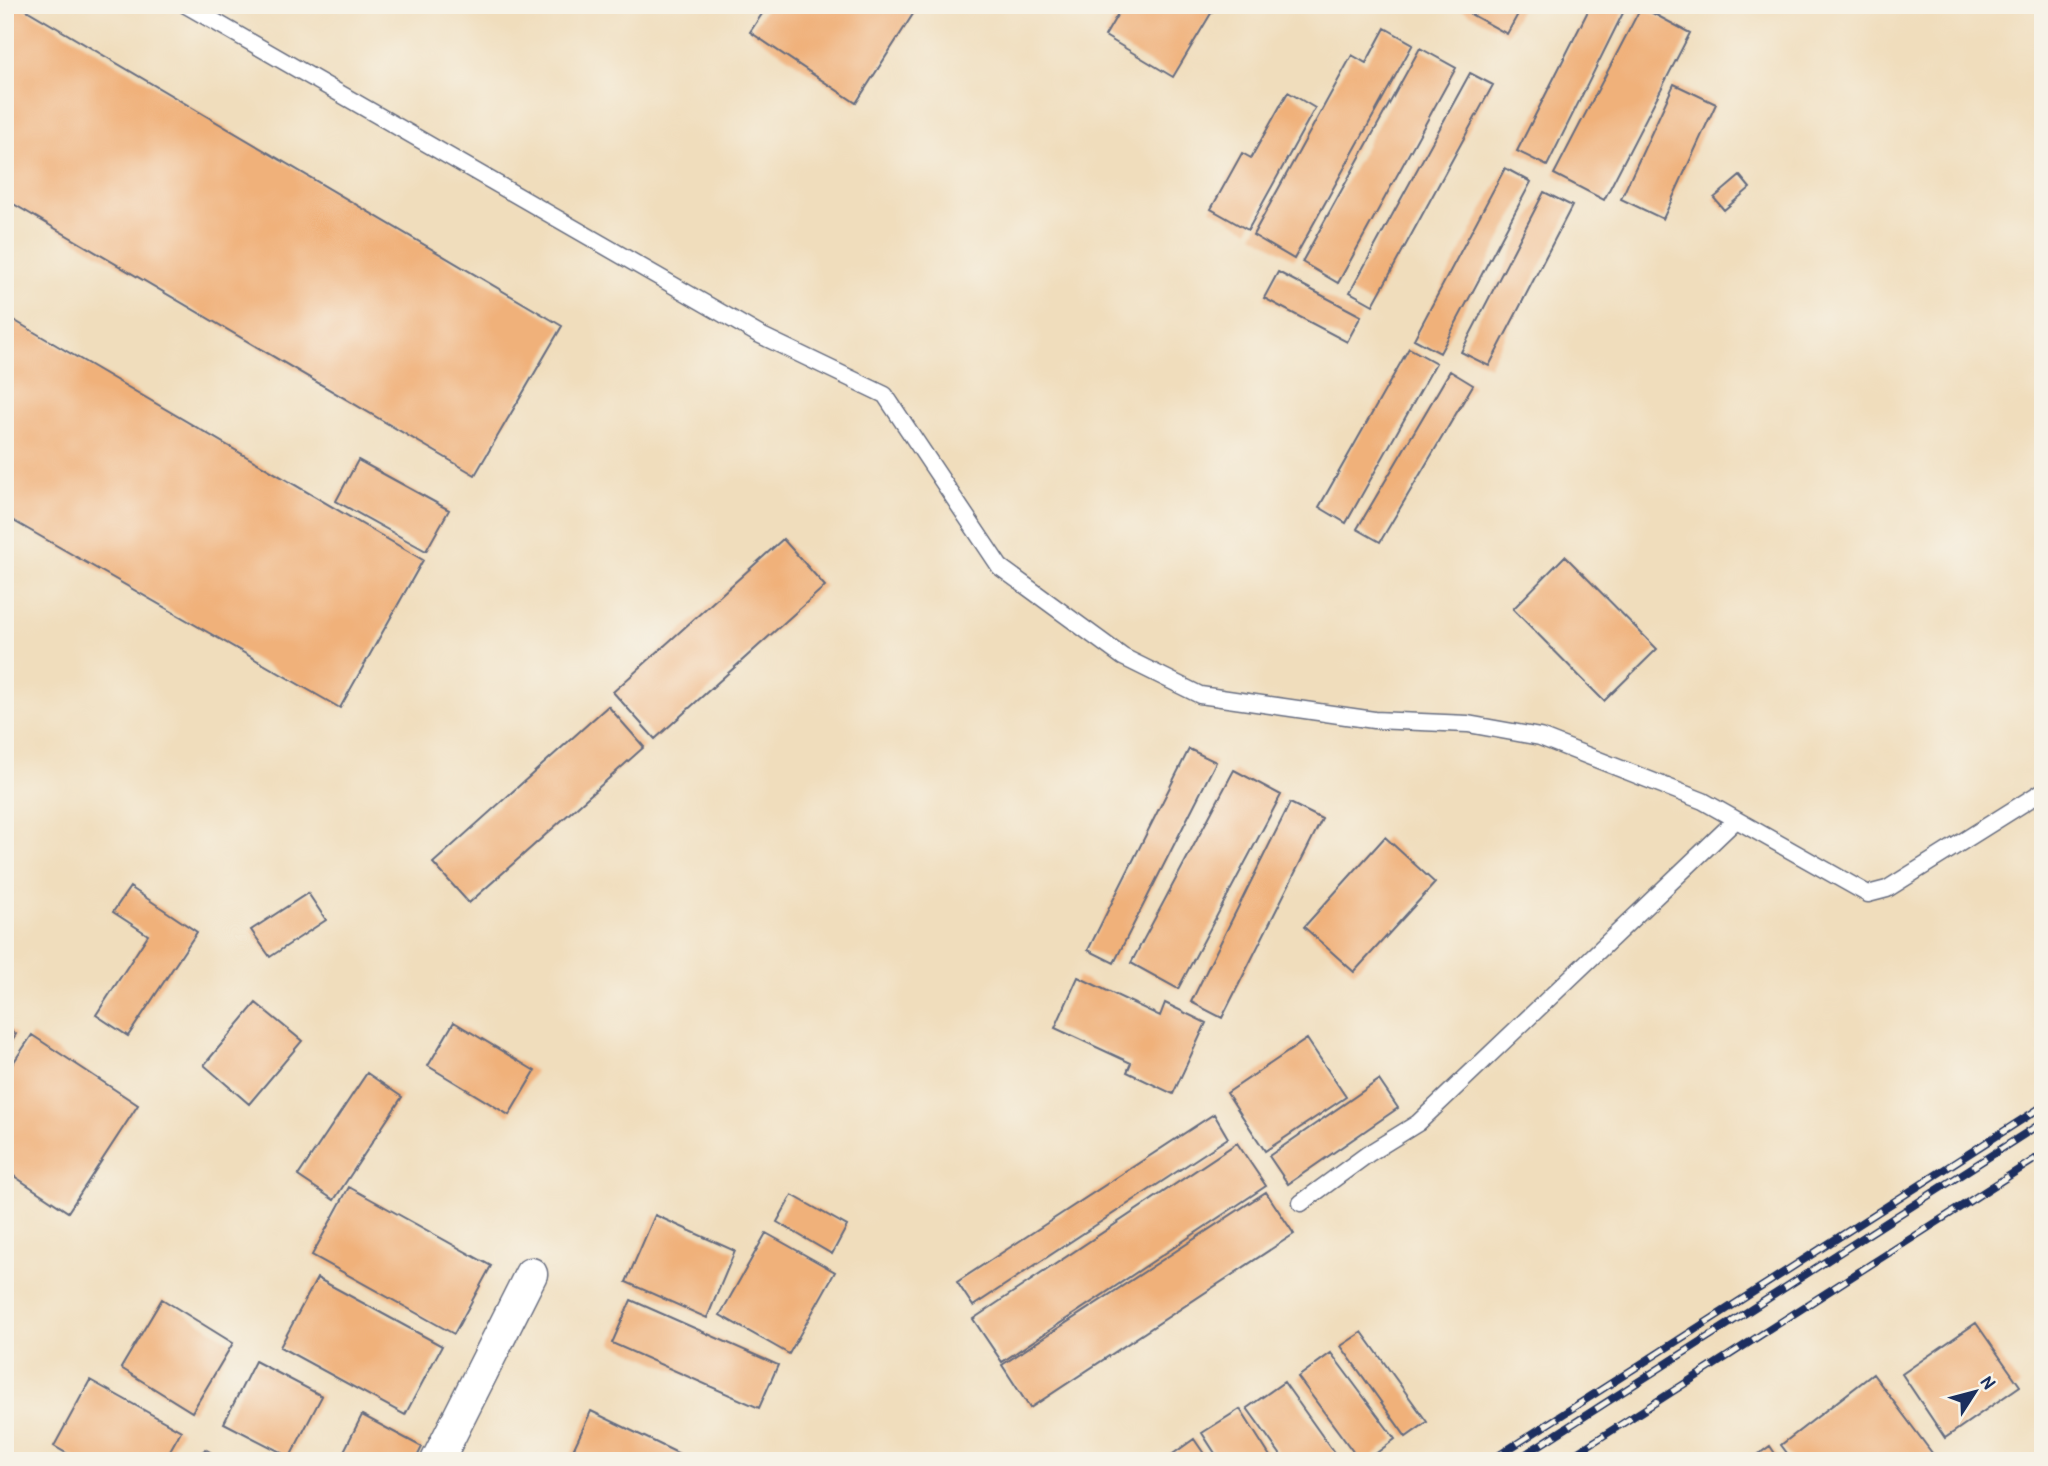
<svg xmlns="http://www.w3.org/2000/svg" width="2048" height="1466" font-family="'Patrick Hand',sans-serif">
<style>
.building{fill:#f0b17a}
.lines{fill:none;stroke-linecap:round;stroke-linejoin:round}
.lane-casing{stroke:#666c7f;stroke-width:19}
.street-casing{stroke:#666c7f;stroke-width:35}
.lane{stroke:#fff;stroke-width:16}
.street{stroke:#fff;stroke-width:32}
.rail-casing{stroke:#1b2f5e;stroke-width:8}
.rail{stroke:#f7f3e8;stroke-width:5;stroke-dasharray:16;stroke-linecap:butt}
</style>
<rect width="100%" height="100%" fill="#f7f3e8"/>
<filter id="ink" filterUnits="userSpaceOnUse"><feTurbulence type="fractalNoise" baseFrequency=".0143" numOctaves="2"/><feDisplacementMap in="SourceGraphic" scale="14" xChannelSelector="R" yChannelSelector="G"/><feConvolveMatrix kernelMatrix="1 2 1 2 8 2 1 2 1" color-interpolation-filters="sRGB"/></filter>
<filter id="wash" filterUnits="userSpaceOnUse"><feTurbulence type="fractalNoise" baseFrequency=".00686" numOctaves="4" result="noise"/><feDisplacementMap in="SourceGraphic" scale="28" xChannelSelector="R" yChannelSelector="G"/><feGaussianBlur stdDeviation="1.57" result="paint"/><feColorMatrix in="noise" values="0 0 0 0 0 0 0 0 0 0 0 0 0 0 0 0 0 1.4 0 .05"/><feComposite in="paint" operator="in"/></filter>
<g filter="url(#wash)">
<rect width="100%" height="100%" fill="#f0ddbc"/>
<g id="blocks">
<path class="building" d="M 5,5 L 18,5 L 562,326 L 475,475 L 5,199 Z
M 768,5 L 907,5 L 915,11 L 856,103 L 750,32 Z
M 1123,5 L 1216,5 L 1173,77 L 1105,36 Z
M 1454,5 L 1523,5 L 1507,34 Z
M 1591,5 L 1627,5 L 1547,166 L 1517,151 Z
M 1641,7 L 1690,33 L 1604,200 L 1554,174 Z
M 1385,28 L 1413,44 L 1294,259 L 1253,235 L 1352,55 L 1366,63 Z
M 1420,48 L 1456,68 L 1338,283 L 1302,262 Z
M 1470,73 L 1493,85 L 1373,305 L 1350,292 Z
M 1674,84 L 1716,104 L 1663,219 L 1621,199 Z
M 1288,92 L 1315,108 L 1248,230 L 1211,209 L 1242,153 L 1251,158 Z
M 1505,168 L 1531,182 L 1440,353 L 1414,339 Z
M 1740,176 L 1750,188 L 1724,210 L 1714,198 Z
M 1544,192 L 1572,206 L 1489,366 L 1461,352 Z
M 1278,272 L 1361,316 L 1347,342 L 1264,298 Z
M 5,315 L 423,560 L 340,708 L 5,516 Z
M 1409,348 L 1436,363 L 1346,523 L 1319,507 Z
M 1450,371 L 1473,385 L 1380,542 L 1357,529 Z
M 358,460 L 449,510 L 426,551 L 336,501 Z
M 783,539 L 825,586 L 655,739 L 613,692 Z
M 1565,556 L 1657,649 L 1604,701 L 1513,609 Z
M 608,706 L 644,747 L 469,903 L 433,863 Z
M 1189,749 L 1216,762 L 1114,963 L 1088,950 Z
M 1234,770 L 1281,795 L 1178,989 L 1131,963 Z
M 1290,803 L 1322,819 L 1222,1018 L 1191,1002 Z
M 1385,837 L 1435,883 L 1354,972 L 1304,927 Z
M 130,887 L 197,932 L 128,1036 L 96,1015 L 148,935 L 113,912 Z
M 308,893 L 326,920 L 270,957 L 251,930 Z
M 1078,977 L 1160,1016 L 1165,1003 L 1206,1023 L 1173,1094 L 1127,1072 L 1131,1063 L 1055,1028 Z
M 256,1003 L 302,1041 L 249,1104 L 204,1065 Z
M 454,1022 L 535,1071 L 509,1115 L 428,1066 Z
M 5,1026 L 16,1034 L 5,1051 Z
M 32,1035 L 138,1105 L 68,1212 L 5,1170 L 5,1075 Z
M 1307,1039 L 1346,1097 L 1265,1151 L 1227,1093 Z
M 367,1073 L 402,1097 L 334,1200 L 298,1176 Z
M 1379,1080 L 1398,1108 L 1288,1184 L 1269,1156 Z
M 1214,1114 L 1228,1138 L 973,1306 L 957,1282 Z
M 1237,1143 L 1266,1186 L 1002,1362 L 973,1319 Z
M 349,1187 L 491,1266 L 454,1334 L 312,1255 Z
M 1266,1192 L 1294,1234 L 1030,1408 L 1002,1365 Z
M 792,1195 L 847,1226 L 832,1254 L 777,1222 Z
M 655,1215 L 735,1251 L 707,1318 L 626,1282 Z
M 766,1233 L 835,1272 L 789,1354 L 720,1315 Z
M 317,1278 L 442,1346 L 405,1415 L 280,1347 Z
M 162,1299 L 233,1343 L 192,1412 L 121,1368 Z
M 631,1300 L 778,1365 L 759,1408 L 612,1343 Z
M 1976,1323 L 2020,1386 L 1945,1438 L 1902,1374 Z
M 1362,1332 L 1427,1422 L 1406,1437 L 1341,1346 Z
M 1331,1353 L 1395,1439 L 1366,1461 L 1360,1461 L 1298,1377 Z
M 255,1361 L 322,1396 L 290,1457 L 224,1423 Z
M 1873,1374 L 1938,1461 L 1793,1461 L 1781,1445 Z
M 90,1380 L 181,1431 L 164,1461 L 80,1461 L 54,1446 Z
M 1284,1382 L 1340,1461 L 1285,1461 L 1247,1408 Z
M 1240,1409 L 1273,1461 L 1220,1461 L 1202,1433 Z
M 591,1411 L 694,1461 L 568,1461 Z
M 362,1415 L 422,1447 L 415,1461 L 339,1461 Z
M 1194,1439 L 1209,1461 L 1163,1461 Z
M 1770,1446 L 1780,1461 L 1749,1461 Z
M 205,1449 L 226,1461 L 198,1461 Z"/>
</g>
</g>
<g filter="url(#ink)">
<use href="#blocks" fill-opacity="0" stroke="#666c7f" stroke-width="2"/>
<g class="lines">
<defs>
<path id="lane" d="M 186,5 L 758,334 L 885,395 L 1000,567 L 1123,657 L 1200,695 L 1374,720 L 1468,724 L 1540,737 L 1703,801 L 1868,894 L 1887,889 L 2043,791
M 1301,1203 L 1368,1154 L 1418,1123 L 1736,820"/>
<path id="street" d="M 437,1461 L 531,1274"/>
</defs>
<use href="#lane" class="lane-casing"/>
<use href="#street" class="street-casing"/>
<use href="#lane" class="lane"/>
<use href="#street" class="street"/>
<defs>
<path id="rail" d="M 1490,1461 L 2043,1106
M 1515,1461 L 2043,1122
M 1564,1461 L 2043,1154"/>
</defs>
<use href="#rail" class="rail-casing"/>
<use href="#rail" class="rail"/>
</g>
</g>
<rect width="2048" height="1466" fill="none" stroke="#f7f3e8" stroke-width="28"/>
<g transform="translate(1975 1392) rotate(54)" stroke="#f7f3e8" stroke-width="5" paint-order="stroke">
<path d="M0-5L12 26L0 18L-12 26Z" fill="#1b2f5e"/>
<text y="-10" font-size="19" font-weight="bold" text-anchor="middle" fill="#1b2f5e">N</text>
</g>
</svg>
